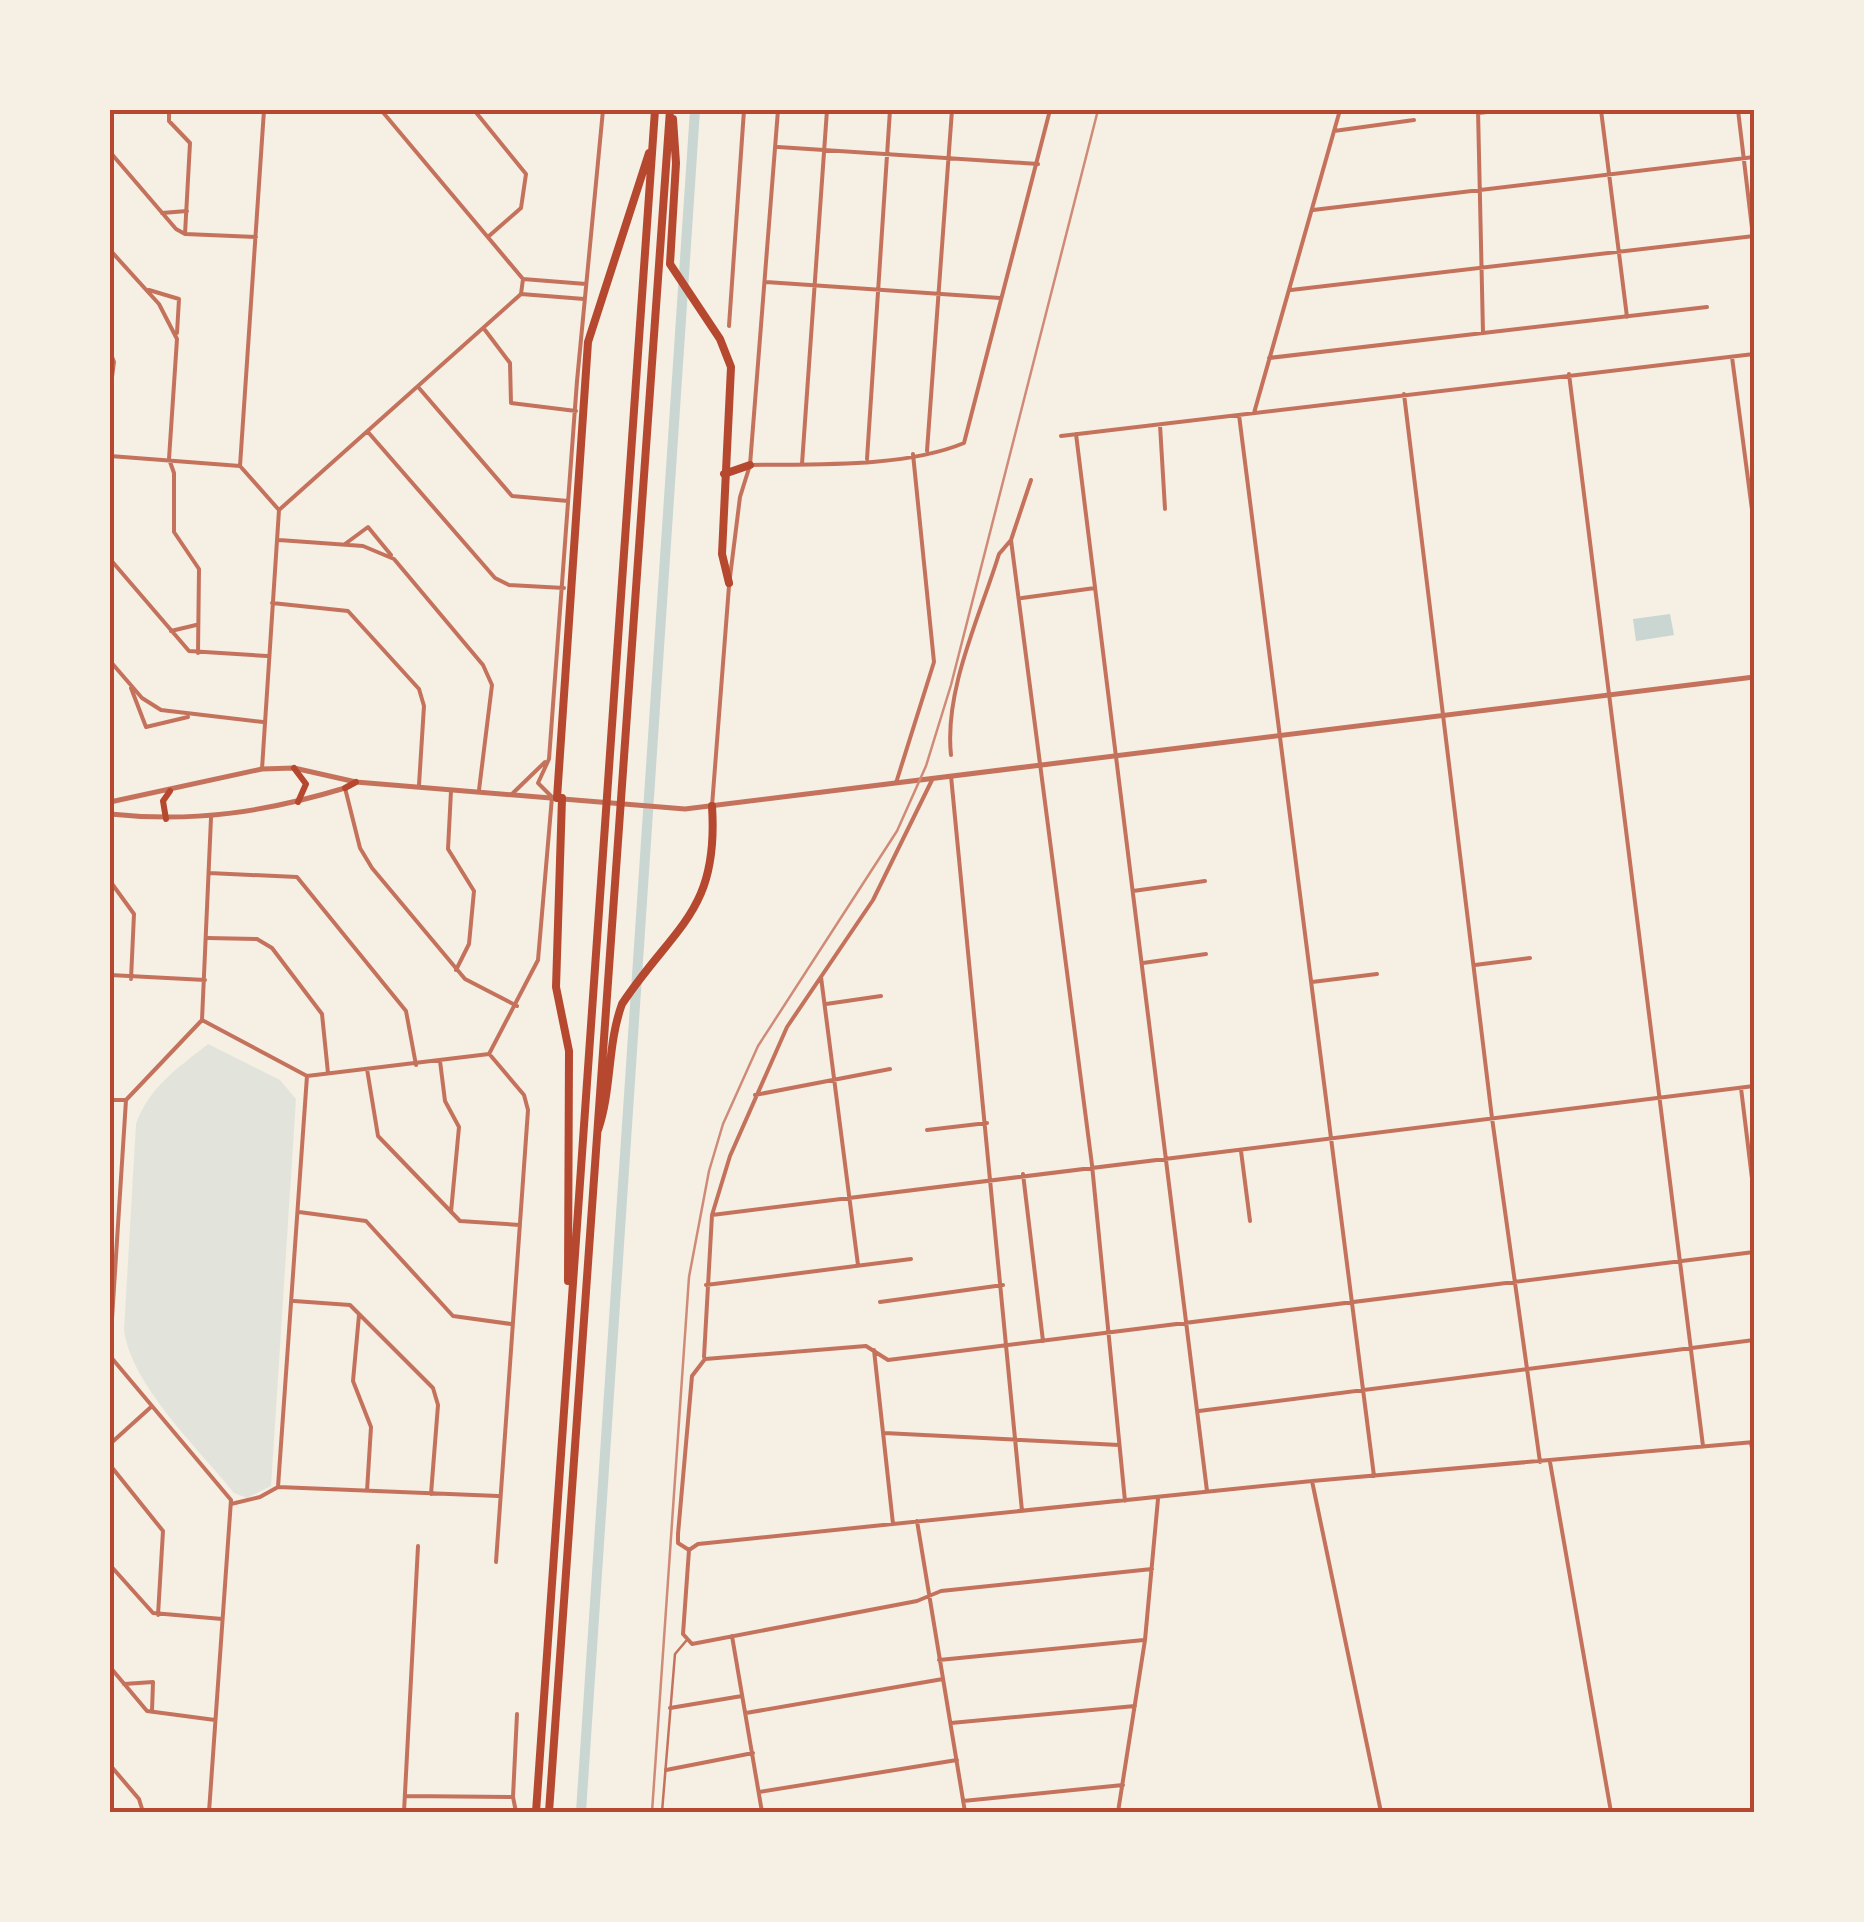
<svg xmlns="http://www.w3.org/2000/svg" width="1864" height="1922" font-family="'Sofia Sans Condensed',sans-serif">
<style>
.green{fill:#e2e4dc}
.water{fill:#c9d6d2}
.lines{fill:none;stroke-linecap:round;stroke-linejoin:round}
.canal{stroke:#c9d6d2;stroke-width:10}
.service{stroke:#c5725c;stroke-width:2.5}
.minor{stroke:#c5725c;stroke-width:4}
.tertiary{stroke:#c5725c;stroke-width:5}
.secondary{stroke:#b5482f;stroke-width:6}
.motorway{stroke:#b5482f;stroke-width:8}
.rail{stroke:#cf8b77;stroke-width:2.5}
.neatline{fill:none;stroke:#b5482f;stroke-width:4}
</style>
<rect width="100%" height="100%" fill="#f6efe4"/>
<path class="green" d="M 208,1044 L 280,1080 L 296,1099 L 271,1486 L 247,1498 L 234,1493 C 199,1449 131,1385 124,1330 L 136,1124 C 149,1087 178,1068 208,1044 Z"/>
<path class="water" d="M 1670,614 L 1674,635 L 1636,641 L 1633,619 Z"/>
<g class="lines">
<path class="canal" d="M 581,1812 L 695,110"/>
<path class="service" d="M 662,1812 L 675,1654 L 686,1641"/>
<path class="minor" d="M 169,110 L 169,121 L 190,143 L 185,234
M 381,110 L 523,279 L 521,294
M 474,110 L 526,174 L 521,208 L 489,236
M 1478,110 L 1483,333
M 1601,110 L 1627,317
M 1738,110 L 1754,245
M 1478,113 L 1505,110
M 1334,131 L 1414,120
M 778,147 L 1038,164
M 110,152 L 176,229 L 185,234 L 256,237
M 1313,210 L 1754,157
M 162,213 L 187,211
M 110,250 L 159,304 L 177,339 L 169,459 L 174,473 L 174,532 L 199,569 L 198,653
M 523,279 L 586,284
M 766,282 L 1000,298
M 149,290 L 179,299 L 177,333
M 1291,290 L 1754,236
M 521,294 L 584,299
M 729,326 L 744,110
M 485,330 L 510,363 L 511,403 L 576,411
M 110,352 L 114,362 L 110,392
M 1732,357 L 1754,525
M 1269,358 L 1707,307
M 1569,374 L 1703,1446
M 419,388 L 512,496 L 568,501
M 1404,394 L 1492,1118 L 1540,1462
M 1254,413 L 1340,110
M 1239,415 L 1374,1476
M 1160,425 L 1165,509
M 368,432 L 495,578 L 509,585 L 564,588
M 1076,434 L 1207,1491
M 1061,436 L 1754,354
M 927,451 L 952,110
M 110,456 L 240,466
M 867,459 L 890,110
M 802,464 L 827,110
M 750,465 C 813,464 904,468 964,443 L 1050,110
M 279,510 L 521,294
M 279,540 L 363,546 L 394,559 L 483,665 L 492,685 L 479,790
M 1011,540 L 1092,1165 L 1125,1501
M 345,544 L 368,527 L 391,555
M 110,559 L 189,651 L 267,656
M 730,577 L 740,497 L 750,465 L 778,110
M 1022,598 L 1095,588
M 272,603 L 348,611 L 419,689 L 424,706 L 419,785
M 171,631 L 196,625
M 110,661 L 142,698 L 161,710 L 263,722
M 131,688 L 146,727 L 188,717
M 951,755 C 944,690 980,616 999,554 L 1011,540 L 1031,480
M 262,769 L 279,510 L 240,466 L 264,110
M 951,776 L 1022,1511
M 896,783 L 934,662 L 913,454
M 345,788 L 360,848 L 372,868 L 465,979 L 517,1006
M 451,791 L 448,849 L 474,891 L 469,944 L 456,970
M 513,793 L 545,762
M 712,806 L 729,586
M 209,873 L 297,877 L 406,1011 L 416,1065
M 110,881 L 134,914 L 131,979
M 1133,891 L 1205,881
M 208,938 L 257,939 L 272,948 L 322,1014 L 328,1073
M 1143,963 L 1206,954
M 1475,965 L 1530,958
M 110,975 L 205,980
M 821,977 L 858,1265
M 1312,982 L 1377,974
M 826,1004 L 881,996
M 202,1020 L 307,1076 L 489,1054
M 489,1054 L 538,960 L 552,797 L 538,783 L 549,759 L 577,381 L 603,110
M 491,1056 L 524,1095 L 528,1110 L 496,1562
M 440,1061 L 445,1101 L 459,1127 L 451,1212
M 367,1069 L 378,1136 L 460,1221 L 520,1225
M 1741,1088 L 1754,1195
M 755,1095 L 890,1069
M 110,1100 L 125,1100
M 927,1130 L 987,1123
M 1241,1151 L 1250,1221
M 1023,1174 L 1043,1341
M 299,1212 L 366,1221 L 453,1316 L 511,1324
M 712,1215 L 1754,1086
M 706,1285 L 911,1259
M 294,1301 L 350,1305 L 433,1388 L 438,1405 L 431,1494
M 880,1302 L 1003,1285
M 359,1315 L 353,1381 L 371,1427 L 367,1491
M 110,1350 L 126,1100 L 202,1020 L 211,818
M 874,1350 L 893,1524
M 110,1356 L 231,1500 L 209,1812
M 704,1357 L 712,1215 L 730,1156 L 787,1027 L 873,900 L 933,778
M 705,1359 L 866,1346 L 888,1360 L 1754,1252
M 1199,1411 L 1754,1340
M 884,1433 L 1119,1445
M 1751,1443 L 1754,1458
M 110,1444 L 151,1407
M 1550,1462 L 1611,1812
M 110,1465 L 163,1531 L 158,1615
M 1312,1481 L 1381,1812
M 278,1487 L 307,1076
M 278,1487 L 498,1496
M 231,1504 L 260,1497 L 278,1487
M 917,1521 L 965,1812
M 689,1550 L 698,1544 L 1312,1481 L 1754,1442
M 689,1550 L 683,1634 L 692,1644 L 917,1601 L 941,1591 L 1152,1569
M 689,1550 L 678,1543 L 678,1534 L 692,1376 L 705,1359
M 110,1565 L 153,1613 L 222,1619
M 732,1636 L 762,1812
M 939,1660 L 1144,1640
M 110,1667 L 147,1711 L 215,1720
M 124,1684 L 153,1682 L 152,1711
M 670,1708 L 742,1696
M 746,1713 L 943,1679
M 951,1723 L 1135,1706
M 110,1765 L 139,1799 L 143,1812
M 666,1770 L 753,1753
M 759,1792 L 957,1760
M 405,1796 L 513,1797
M 963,1801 L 1123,1785
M 404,1812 L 418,1546
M 516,1812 L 513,1797 L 517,1714
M 1118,1812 L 1145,1640 L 1158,1499"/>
<path class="tertiary" d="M 110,802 L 262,769 L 294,768 L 356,782 L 685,809 L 1754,677
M 110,814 C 193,823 266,812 345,788"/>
<path class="secondary" d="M 294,768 L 306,784 L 298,802
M 345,788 L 356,782
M 166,819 L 163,801 L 170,791"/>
<path class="motorway" d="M 673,119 L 676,163 L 670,264 L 720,339 L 731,367 L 722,554 L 729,583
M 724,474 L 750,465
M 557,798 L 588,342 L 649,153
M 562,798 L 556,987 L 569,1051 L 568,1281
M 598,1130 C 612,1089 607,1045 622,1004 C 674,926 719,912 712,806
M 536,1812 L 655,110
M 549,1812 L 670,110"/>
<path class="rail" d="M 652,1812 L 689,1277 L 709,1171 L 723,1124 L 758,1046 L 897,831 L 926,766 L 951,685 L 1098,110"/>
</g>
<rect width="1864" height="1922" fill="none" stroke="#f6efe4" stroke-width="225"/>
<rect x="112" y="112" width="1640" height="1698" class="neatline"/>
</svg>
